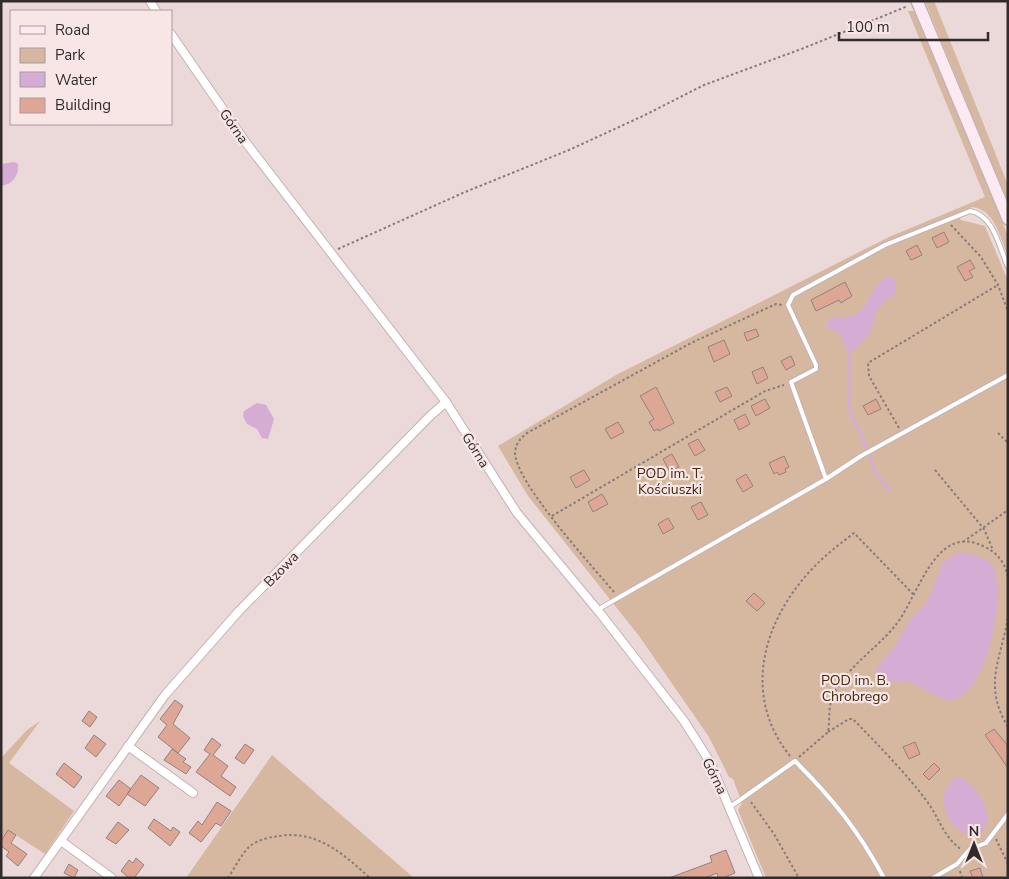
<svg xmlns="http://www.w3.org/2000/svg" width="1009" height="879" font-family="'Nunito Sans',sans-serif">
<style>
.green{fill:#d6b8a0}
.water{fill:#d4acd4}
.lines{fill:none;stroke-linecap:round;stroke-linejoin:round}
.stream{stroke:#d4acd4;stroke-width:3}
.building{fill:#dea695;stroke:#91827e}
.lane-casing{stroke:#c3b2b3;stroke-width:6}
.street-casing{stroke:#c3b2b3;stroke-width:10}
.secondary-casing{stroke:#c3b2b3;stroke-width:14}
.path{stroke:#867a7b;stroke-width:2;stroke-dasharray:2.5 2.5;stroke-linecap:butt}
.lane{stroke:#fff;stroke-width:4}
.street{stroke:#fff;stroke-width:8}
.secondary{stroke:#fde9f2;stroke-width:11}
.labels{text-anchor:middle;stroke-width:4.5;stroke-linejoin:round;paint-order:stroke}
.street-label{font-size:14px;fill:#312b2b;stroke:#f8e6e7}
.park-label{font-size:14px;fill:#46290c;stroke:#f8e6e7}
</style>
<rect width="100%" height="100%" fill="#ebd9da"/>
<path class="green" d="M 925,1 L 934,1 L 1008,185 L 1008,203 Z
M 908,11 L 914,11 L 1008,236 L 1008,256 C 1000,238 995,209 972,207 L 958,215 L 961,220 L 985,226 L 1008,281 L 1008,878 L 766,878 L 738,810 L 742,803 L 733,779 L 729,777 L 709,737 L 639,636 L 528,496 L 498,446 L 616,375 L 889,237 L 985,197 Z
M 40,721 L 9,763 L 74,811 L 45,854 L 8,830 L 1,841 L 1,758 L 27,730 Z
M 272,755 L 414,878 L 186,878 Z"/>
<path class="water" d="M 14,162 L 18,164 C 19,176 13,184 1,186 L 1,164 Z
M 889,276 L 896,281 L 895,293 L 879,307 L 869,334 L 854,351 L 846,349 L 840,334 L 826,327 L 828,319 C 838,317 850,319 859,312 C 871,303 873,281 889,276 Z
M 257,403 L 266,405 L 274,419 L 268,439 L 262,438 L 257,429 L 247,424 L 243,416 L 244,411 Z
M 958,553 C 969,553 982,556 991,563 C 1009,587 988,694 953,699 C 938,702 922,685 908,682 C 895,679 886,685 875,678 L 875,669 L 893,649 L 911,618 L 926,604 L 943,562 Z
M 959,777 C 979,784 999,821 978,835 C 956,838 943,814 943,795 L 953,779 Z"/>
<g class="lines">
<path class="stream" d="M 849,350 L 849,409 L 868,450
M 871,457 L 873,469 L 889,490"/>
</g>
<path class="building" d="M 944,232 L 949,242 L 937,248 L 932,238 Z
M 917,245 L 922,255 L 911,260 L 906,251 Z
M 970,260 L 975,268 L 969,271 L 973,277 L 965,281 L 957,267 Z
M 845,282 L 852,296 L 841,303 L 839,300 L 816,311 L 811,300 Z
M 756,329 L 759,336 L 747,341 L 744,333 Z
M 724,340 L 730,354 L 714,362 L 708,347 Z
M 791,356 L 795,365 L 786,370 L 781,361 Z
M 763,367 L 768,378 L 757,384 L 752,372 Z
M 656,387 L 674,423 L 659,431 L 658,429 L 654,431 L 649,422 L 654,419 L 640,396 Z
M 727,387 L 732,396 L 720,402 L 715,392 Z
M 765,399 L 770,408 L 756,416 L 751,406 Z
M 876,399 L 881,409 L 868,415 L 863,406 Z
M 745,414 L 750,424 L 739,430 L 734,420 Z
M 618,422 L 624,432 L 611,439 L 605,429 Z
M 698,439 L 705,450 L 695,456 L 688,444 Z
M 672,454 L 679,467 L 670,472 L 663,459 Z
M 784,456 L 789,467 L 785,469 L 786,472 L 779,475 L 777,472 L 774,474 L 769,463 Z
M 584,470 L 590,480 L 576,488 L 570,477 Z
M 746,474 L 753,486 L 743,492 L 736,480 Z
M 602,494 L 608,504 L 593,512 L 588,502 Z
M 701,502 L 708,515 L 698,520 L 691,507 Z
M 668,518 L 674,528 L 663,534 L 658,524 Z
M 754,593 L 765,603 L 757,611 L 746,601 Z
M 175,700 L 183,706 L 173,724 L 190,738 L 178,753 L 158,737 L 167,725 L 160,719 Z
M 89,711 L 97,717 L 90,727 L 82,721 Z
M 994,729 L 1008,746 L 1008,768 L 985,735 Z
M 94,735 L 106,744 L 96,757 L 85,748 Z
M 212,738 L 221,745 L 213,755 L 228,766 L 221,776 L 236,787 L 230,796 L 196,772 L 210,754 L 204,750 Z
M 915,742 L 920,754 L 909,759 L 903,747 Z
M 245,744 L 254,750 L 244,764 L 235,758 Z
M 172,749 L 186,759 L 183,762 L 191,767 L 186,774 L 164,760 Z
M 64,763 L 82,777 L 74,788 L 56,774 Z
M 934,763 L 940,769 L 929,780 L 923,774 Z
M 141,775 L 159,788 L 145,806 L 127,794 Z
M 119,780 L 131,789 L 119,806 L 106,796 Z
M 217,802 L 231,811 L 221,826 L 216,823 L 201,842 L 189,833 L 198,821 L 202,825 Z
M 154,819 L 171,831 L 173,827 L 180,832 L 170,846 L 148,828 Z
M 118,822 L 129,830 L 116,844 L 106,838 Z
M 8,830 L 16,835 L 11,843 L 27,854 L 18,866 L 6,856 L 9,852 L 1,846 L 1,841 Z
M 726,850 L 735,873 L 723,878 L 718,878 L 717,873 L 705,878 L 669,878 L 712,862 L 710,856 Z
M 136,858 L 144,865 L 134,878 L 129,878 L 121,871 L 129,860 L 133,863 Z
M 69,864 L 78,870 L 74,878 L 64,873 Z
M 980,868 L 983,878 L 973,878 L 970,871 Z"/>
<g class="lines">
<defs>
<path id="lane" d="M 826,479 L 791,382 L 816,369 L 816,365 L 788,305 L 793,295 L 885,245 L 970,211 C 994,215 999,247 1008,267
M 597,610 L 826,479 L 861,456 L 1008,375
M 730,807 L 795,761 C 833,799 858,830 884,878
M 933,878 L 957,864 L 970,849 L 986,843 L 1008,814"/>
<path id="street" d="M 150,1 L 156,11
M 171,34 L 247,144 L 446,402 L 517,513 L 600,613 L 684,721 L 710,762 L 759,878
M 128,746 L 193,793
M 61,841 L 112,878
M 34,878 L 165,695 L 239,611 L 430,416 L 446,402"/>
<path id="secondary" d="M 917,1 L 1008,219"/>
</defs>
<use href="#lane" class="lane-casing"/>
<use href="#street" class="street-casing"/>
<use href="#secondary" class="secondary-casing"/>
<path class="path" d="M 951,225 L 981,257 L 998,285 L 1008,311
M 338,249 L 465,192 L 569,150 L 645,115 L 704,85 L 804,48 L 908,6
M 899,428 L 869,376 L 868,363 L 998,285
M 998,433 L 1008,443
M 935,470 L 984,529 L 993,550
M 552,516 L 765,391 L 784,385
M 963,542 L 1008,510
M 614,592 C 593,567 514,481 515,452 C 516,443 521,438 527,433 L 691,343 L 776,304 L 782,305
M 1008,618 C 1000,662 983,685 1008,727
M 828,732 L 849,719 L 853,719 C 878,745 904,771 926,800 C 939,817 943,837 962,850
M 790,756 C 741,695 763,620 813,568 C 825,555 840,544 854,533 L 914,595
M 799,757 L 828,732 C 830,721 828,709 832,698 C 845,668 874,651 894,627 C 918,600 934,520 985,547 C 998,553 1006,564 1008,579
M 751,802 L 774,834 L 799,878
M 996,839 L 1008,864
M 960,871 L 962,878
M 228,878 C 235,868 243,850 253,844 C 261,839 271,837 279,836 C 318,830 343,854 370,878"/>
<use href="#lane" class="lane"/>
<use href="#street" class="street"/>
<use href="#secondary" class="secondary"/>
</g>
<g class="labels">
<g class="street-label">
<text transform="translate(234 126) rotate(55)" y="5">Górna</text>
<text transform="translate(476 450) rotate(58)" y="5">Górna</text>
<text transform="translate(281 569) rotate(-46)" y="5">Bzowa</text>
<text transform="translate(715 776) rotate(64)" y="5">Górna</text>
</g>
<g class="park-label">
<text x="670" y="478">POD im. T.<tspan x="670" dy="16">Kościuszki</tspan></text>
<text x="855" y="685">POD im. B.<tspan x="855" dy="16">Chrobrego</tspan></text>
</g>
</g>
<rect width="1009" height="879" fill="none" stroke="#312b2b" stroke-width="5"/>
<rect x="10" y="10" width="162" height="115" fill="#f8e6e7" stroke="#a89b9c"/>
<rect x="20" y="26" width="25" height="8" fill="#fde9f2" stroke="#a89b9c"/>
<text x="55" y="35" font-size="15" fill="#312b2b">Road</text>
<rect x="20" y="48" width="25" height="15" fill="#d6b8a0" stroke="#a89b9c"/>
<text x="55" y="60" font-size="15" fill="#312b2b">Park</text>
<rect x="20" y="72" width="25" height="15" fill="#d4acd4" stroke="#a89b9c"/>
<text x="55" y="85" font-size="15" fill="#312b2b">Water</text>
<rect x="20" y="98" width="25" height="15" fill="#dea695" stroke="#a89b9c"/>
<text x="55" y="110" font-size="15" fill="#312b2b">Building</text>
<g transform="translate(974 844)" stroke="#f8e6e7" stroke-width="4" paint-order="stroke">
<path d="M0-4L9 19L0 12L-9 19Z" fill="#312b2b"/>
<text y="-8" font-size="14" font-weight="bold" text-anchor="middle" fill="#312b2b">N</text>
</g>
<path d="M839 32v8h149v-8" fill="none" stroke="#312b2b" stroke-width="2.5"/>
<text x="846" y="32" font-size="15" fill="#312b2b" stroke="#f8e6e7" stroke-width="4" paint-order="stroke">100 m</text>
</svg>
